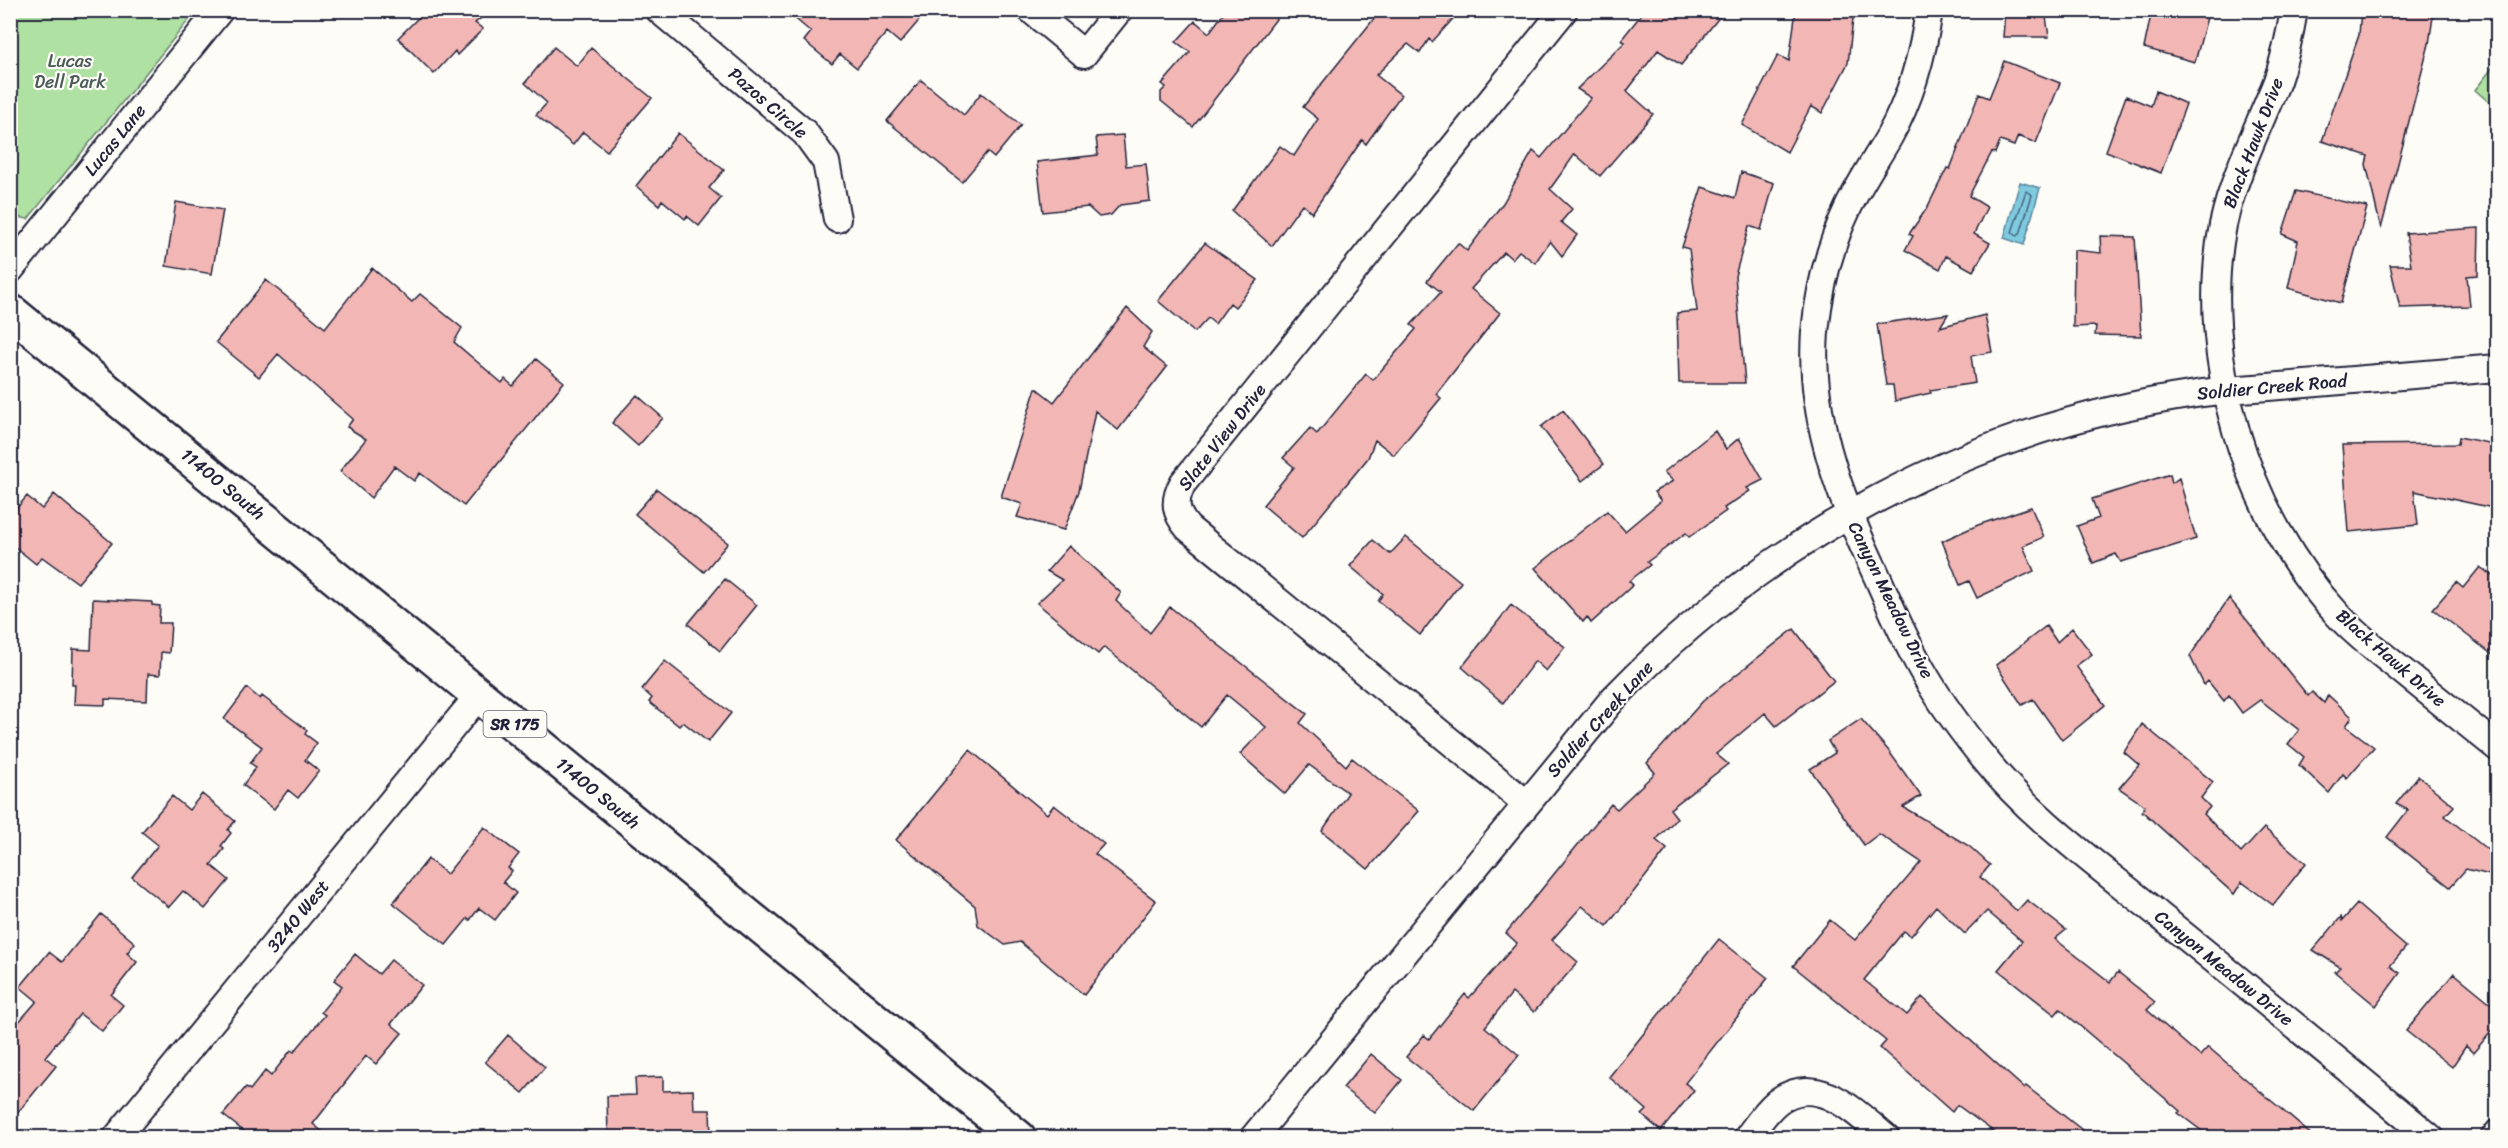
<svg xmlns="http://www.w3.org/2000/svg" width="2508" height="1148" font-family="Sriracha,sans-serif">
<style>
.green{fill:#aee1a2;stroke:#68826e;stroke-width:1.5}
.water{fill:#7fcadf;stroke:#5a879d;stroke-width:1.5}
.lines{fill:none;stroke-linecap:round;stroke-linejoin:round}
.shore{stroke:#47657d;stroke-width:1.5}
.building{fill:#f2b6b5;stroke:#22223b;stroke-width:1.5}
.minor-casing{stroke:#22223b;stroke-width:30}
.primary-casing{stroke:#22223b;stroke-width:38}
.minor{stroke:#fdfcf7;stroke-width:26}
.primary{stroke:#fdfcf7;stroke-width:33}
.labels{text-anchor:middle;stroke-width:4.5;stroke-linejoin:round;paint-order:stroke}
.shield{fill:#fdfcf7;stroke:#646373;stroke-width:1.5}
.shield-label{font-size:16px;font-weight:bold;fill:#22223b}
.park-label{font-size:18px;fill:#4c5b5a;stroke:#fdfcf7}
.street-label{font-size:18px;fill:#22223b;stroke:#fdfcf7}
</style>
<rect width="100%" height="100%" fill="#fdfcf7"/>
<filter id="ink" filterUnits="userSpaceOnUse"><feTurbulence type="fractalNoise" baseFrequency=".0167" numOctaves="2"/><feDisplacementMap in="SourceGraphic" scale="12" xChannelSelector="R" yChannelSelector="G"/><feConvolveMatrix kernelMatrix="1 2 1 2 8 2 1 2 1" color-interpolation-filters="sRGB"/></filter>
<g filter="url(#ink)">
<path class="green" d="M 11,10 L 196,11 L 28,219 L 11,216 Z
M 2497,62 L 2497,109 L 2475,90 Z"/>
<path class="water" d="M 2020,182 L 2040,188 L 2024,245 L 2004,238 Z"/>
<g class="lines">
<path class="shore" d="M 2026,191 L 2032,195 L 2020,234 L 2017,236 L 2012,232 Z"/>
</g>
<path class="building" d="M 426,10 L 491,10 L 475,23 L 483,29 L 457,55 L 455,51 L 434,74 L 398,38 Z
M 785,10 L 928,10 L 900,43 L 887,32 L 857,68 L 840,54 L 832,64 L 804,41 L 811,32 Z
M 1226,10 L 1283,10 L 1193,127 L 1161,101 L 1161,92 L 1166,87 L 1162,84 L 1190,52 L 1176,42 L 1195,21 L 1209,33 Z
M 1381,10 L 1461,10 L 1432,42 L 1429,39 L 1420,53 L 1408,44 L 1376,75 L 1401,95 L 1366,144 L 1362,140 L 1312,213 L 1302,204 L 1272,246 L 1232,211 L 1280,146 L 1294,156 L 1318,119 L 1303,107 Z
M 1645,10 L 1725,10 L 1681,65 L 1658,50 L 1627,91 L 1653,114 L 1600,176 L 1575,154 L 1550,189 L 1572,209 L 1561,222 L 1577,235 L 1562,256 L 1550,241 L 1535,263 L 1519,251 L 1512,259 L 1504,252 L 1471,289 L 1500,313 L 1436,394 L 1441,398 L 1394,455 L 1375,440 L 1368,458 L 1302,538 L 1263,505 L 1294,467 L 1283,458 L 1310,428 L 1317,434 L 1366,374 L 1373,380 L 1416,329 L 1411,325 L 1441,292 L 1427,281 L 1458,243 L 1467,251 L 1503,203 L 1533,151 L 1541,158 L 1591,98 L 1577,89 L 1625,42 L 1621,40 Z
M 1796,10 L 1854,10 L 1848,63 L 1822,113 L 1811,106 L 1787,152 L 1742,125 L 1778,55 L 1789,61 Z
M 2005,10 L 2045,10 L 2049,37 L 2003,37 Z
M 2152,10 L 2209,10 L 2195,62 L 2144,48 Z
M 2361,10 L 2434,10 L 2429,44 L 2381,229 L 2366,164 L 2368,156 L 2322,141 L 2359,35 Z
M 554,47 L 577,66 L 591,48 L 652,98 L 607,151 L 583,132 L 573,145 L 536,115 L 547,103 L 525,83 Z
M 2004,61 L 2060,83 L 2036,143 L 2018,136 L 2014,146 L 2000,141 L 1995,153 L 1992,152 L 1969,196 L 1987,207 L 1974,234 L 1990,243 L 1973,271 L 1946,256 L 1940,269 L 1905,250 L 1913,236 L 1909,234 L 1927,208 L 1947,168 L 1950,169 L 1979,94 L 1989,98 Z
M 921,80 L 964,115 L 981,93 L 1021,125 L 994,158 L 987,152 L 962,182 L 887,121 Z
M 2156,91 L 2186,104 L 2161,173 L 2106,151 L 2126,96 L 2151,106 Z
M 678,133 L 724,170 L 709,188 L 721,198 L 699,226 L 687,216 L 685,219 L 662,200 L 659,205 L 636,186 Z
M 1123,135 L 1126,166 L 1146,164 L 1150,201 L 1120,205 L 1111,215 L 1099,217 L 1088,207 L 1043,212 L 1037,162 L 1098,155 L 1096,137 Z
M 1741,172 L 1774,183 L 1761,230 L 1749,226 L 1735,276 L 1745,383 L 1679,383 L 1677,313 L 1697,311 L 1689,249 L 1682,247 L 1702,187 L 1735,198 Z
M 2296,191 L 2367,207 L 2341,303 L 2288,288 L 2298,241 L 2282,234 Z
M 176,202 L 223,210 L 212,274 L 166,266 Z
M 2479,228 L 2478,275 L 2467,276 L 2470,306 L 2400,308 L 2390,265 L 2411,265 L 2406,233 Z
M 2100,236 L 2135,237 L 2141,336 L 2095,335 L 2096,326 L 2073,327 L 2074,250 L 2101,253 Z
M 1205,243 L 1258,280 L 1235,307 L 1230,303 L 1215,324 L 1208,318 L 1195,332 L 1158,301 Z
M 372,268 L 412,302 L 420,294 L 462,328 L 454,342 L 502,383 L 505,379 L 513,386 L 536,359 L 564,382 L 464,506 L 420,473 L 414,481 L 394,466 L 371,498 L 340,471 L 366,439 L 347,427 L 353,419 L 278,354 L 259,377 L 216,342 L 266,280 L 325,328 Z
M 1127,308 L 1152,332 L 1143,347 L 1167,367 L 1118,430 L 1095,411 L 1079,491 L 1064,530 L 1017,517 L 1022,504 L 1001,497 L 1036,388 L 1054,402 Z
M 1948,314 L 1940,327 L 1985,315 L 1992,352 L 1971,356 L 1975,383 L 1930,390 L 1931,393 L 1895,401 L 1893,385 L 1886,385 L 1877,324 Z
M 637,395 L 663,418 L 638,446 L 612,423 Z
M 1563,410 L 1604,464 L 1582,481 L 1541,427 Z
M 1715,431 L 1726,449 L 1739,438 L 1763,480 L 1747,488 L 1750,491 L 1724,508 L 1726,511 L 1689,537 L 1686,533 L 1647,562 L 1650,565 L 1629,581 L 1633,585 L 1591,623 L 1587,617 L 1583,622 L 1535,568 L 1607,511 L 1625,531 L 1661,501 L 1654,492 L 1673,481 L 1664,472 Z
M 2459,437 L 2498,445 L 2498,509 L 2414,491 L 2418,525 L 2349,532 L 2342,445 L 2458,444 Z
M 2170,474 L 2172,483 L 2179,478 L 2196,539 L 2121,562 L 2116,554 L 2093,563 L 2077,526 L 2099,518 L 2092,499 Z
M 657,489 L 728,543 L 704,572 L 635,514 Z
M 54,494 L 112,543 L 78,583 L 42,557 L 36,564 L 10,543 L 10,516 L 27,496 L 42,509 Z
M 2031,507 L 2044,537 L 2023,546 L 2034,571 L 1977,598 L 1969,581 L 1960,585 L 1942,541 L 1978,525 Z
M 1406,537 L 1461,582 L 1420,635 L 1378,601 L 1383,594 L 1350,566 L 1373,540 L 1390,554 Z
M 1069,546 L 1121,593 L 1116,601 L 1150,633 L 1170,607 L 1307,714 L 1300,723 L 1346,766 L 1352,758 L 1419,811 L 1368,869 L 1322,831 L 1348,793 L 1309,765 L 1285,794 L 1240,754 L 1266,727 L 1227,695 L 1201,727 L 1104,647 L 1098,654 L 1037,603 L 1062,580 L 1047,571 Z
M 2480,567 L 2498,580 L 2498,659 L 2433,609 L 2456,582 L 2463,588 Z
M 725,579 L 757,605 L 720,651 L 688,624 Z
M 2229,598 L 2308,696 L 2312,692 L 2324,703 L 2328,695 L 2352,717 L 2346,726 L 2374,747 L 2347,778 L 2343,774 L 2329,793 L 2299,765 L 2304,757 L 2288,744 L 2299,730 L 2260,700 L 2242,713 L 2229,695 L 2224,701 L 2208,681 L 2204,685 L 2190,656 Z
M 93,599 L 152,602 L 152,605 L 160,606 L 159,623 L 171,623 L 169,653 L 161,652 L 160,675 L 148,674 L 147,701 L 105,699 L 105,705 L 74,704 L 75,685 L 72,685 L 73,649 L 91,650 Z
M 1511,605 L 1565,647 L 1546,671 L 1535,661 L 1503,703 L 1462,667 Z
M 2046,626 L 2057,642 L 2072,628 L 2092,654 L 2076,666 L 2105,705 L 2062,740 L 2033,699 L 2022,705 L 1996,665 Z
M 1794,629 L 1834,681 L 1776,726 L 1765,713 L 1716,754 L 1728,764 L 1670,809 L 1677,818 L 1656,840 L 1667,849 L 1607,926 L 1582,906 L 1552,940 L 1578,962 L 1534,1012 L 1512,993 L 1485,1027 L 1519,1055 L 1474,1111 L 1406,1057 L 1424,1035 L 1429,1039 L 1465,994 L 1469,998 L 1517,943 L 1506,933 L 1611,804 L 1617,809 L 1655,773 L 1647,763 L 1703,701 Z
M 665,661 L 731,713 L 708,742 L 683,722 L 679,726 L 649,702 L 652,698 L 642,689 Z
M 247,688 L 260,699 L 262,696 L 307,730 L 305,734 L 317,743 L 305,760 L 319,771 L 298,798 L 288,790 L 274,809 L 243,785 L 256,767 L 250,763 L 262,747 L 224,719 Z
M 1861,719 L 1888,750 L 1921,796 L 1903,807 L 1969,846 L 1990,865 L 1980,877 L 2017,911 L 2027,900 L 2066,930 L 2055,939 L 2110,982 L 2118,972 L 2155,1002 L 2147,1010 L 2200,1056 L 2208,1047 L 2314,1137 L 2210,1137 L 2178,1113 L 2180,1111 L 2060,1009 L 2055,1015 L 1998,970 L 2022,941 L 1987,911 L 1965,934 L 1936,906 L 1911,936 L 1904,931 L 1864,980 L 1907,1015 L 1922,997 L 2024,1088 L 2026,1086 L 2091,1137 L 2001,1137 L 1957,1105 L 1952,1112 L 1880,1048 L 1886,1041 L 1793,966 L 1830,920 L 1855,940 L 1921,862 L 1879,834 L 1864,845 L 1810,769 L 1835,753 L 1828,741 Z
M 2142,724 L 2213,782 L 2201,798 L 2210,807 L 2204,814 L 2241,853 L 2264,828 L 2306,863 L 2273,905 L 2242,882 L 2234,894 L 2142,811 L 2145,806 L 2119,788 L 2139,765 L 2124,752 Z
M 970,750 L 1047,814 L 1054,805 L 1104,844 L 1095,854 L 1156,901 L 1084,995 L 1020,942 L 1005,945 L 978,925 L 975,906 L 896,840 Z
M 2418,776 L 2454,806 L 2445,816 L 2498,858 L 2498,877 L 2466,869 L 2450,887 L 2387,837 L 2408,810 L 2396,804 Z
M 202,794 L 235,821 L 228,830 L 231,833 L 221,846 L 224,849 L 211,865 L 229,880 L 205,909 L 183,891 L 169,907 L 132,877 L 158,845 L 142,832 L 172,796 L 189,810 Z
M 484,827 L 519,854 L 508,868 L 512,871 L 503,882 L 516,893 L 495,920 L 479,908 L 470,920 L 468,918 L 446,945 L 393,903 L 428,859 L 447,874 Z
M 2357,904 L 2406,947 L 2390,966 L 2400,973 L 2376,1006 L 2335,972 L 2340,967 L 2313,950 L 2341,917 L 2342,921 Z
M 101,914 L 135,943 L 127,953 L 137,962 L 111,995 L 123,1005 L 102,1031 L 80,1014 L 45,1057 L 56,1066 L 10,1122 L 10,1032 L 37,1001 L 20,987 L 49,952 L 62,962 Z
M 1719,939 L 1768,978 L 1685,1083 L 1694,1090 L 1661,1131 L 1642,1115 L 1647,1110 L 1609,1077 Z
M 355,954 L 379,974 L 391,960 L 422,985 L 391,1024 L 402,1033 L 376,1064 L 366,1056 L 313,1124 L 329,1137 L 251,1137 L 223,1115 L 246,1087 L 250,1090 L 265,1071 L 271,1076 L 291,1050 L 294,1052 L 325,1015 L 321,1012 L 342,986 L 334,980 Z
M 2454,973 L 2498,1009 L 2498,1024 L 2473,1053 L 2466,1046 L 2452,1067 L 2406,1031 Z
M 508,1035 L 545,1067 L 523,1093 L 485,1062 Z
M 1371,1054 L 1402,1080 L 1375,1113 L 1343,1088 Z
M 663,1077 L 663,1091 L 693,1090 L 694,1110 L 710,1110 L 711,1137 L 608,1137 L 607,1096 L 636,1095 L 635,1078 Z"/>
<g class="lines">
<defs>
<path id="minor" d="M 659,10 L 805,133 L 826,162 L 837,219
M 1031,10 L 1084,54 L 1119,10
M 1929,10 C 1923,55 1911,98 1889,137 C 1875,161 1859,184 1847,210 C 1829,248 1819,290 1815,332 C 1809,412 1837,490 1870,561 C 1885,593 1898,626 1915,657 C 1933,692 1957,725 1982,756 C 2031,818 2098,865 2159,915 C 2250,989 2341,1063 2431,1138
M 2294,10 C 2290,34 2285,58 2277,81 C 2258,129 2234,174 2223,225 C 2197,356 2247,518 2338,615 C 2358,637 2383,655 2406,674 C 2437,699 2467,723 2498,748
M 10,270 L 220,10
M 1526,803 L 1188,528 C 1175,513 1173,501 1183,483 L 1564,10
M 116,1138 L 479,695
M 1253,1138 L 1613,699 C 1771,536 1971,427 2196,394 C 2228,389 2260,388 2293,385 C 2361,379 2429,374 2498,368
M 1747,1138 C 1756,1126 1765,1112 1777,1102 C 1817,1071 1856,1113 1886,1138
M 2494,1138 L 2498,1133"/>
<path id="primary" d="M 10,311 L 1019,1138"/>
</defs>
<use href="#minor" class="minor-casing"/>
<use href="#primary" class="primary-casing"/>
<use href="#minor" class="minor"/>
<use href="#primary" class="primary"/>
</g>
</g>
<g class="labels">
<rect class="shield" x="483.5" y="711" width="63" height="26" rx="4.5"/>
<g class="shield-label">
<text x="515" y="730">SR 175</text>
</g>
<g class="park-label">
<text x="70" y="67">Lucas<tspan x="70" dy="21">Dell Park</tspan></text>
</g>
<g class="street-label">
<text transform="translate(768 103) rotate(41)" y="6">Pazos Circle</text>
<text transform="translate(115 140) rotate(-51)" y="6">Lucas Lane</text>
<text transform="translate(2253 143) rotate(-69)" y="6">Black Hawk Drive</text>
<text transform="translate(2272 387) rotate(-5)" y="6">Soldier Creek Road</text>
<text transform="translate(1222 437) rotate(-52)" y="6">Slate View Drive</text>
<text transform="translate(223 484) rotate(39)" y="6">11400 South</text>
<text transform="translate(1891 600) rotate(64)" y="6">Canyon Meadow Drive</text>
<text transform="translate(2391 658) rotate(41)" y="6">Black Hawk Drive</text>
<text transform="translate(1600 719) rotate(-48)" y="6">Soldier Creek Lane</text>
<text transform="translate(598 793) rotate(39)" y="6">11400 South</text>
<text transform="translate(298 916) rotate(-51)" y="6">3240 West</text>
<text transform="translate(2224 968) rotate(39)" y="6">Canyon Meadow Drive</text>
</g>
</g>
<rect width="2508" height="1148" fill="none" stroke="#fdfcf7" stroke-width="36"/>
<rect x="18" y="18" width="2472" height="1112" fill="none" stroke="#22223b" stroke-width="2" filter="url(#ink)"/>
</svg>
